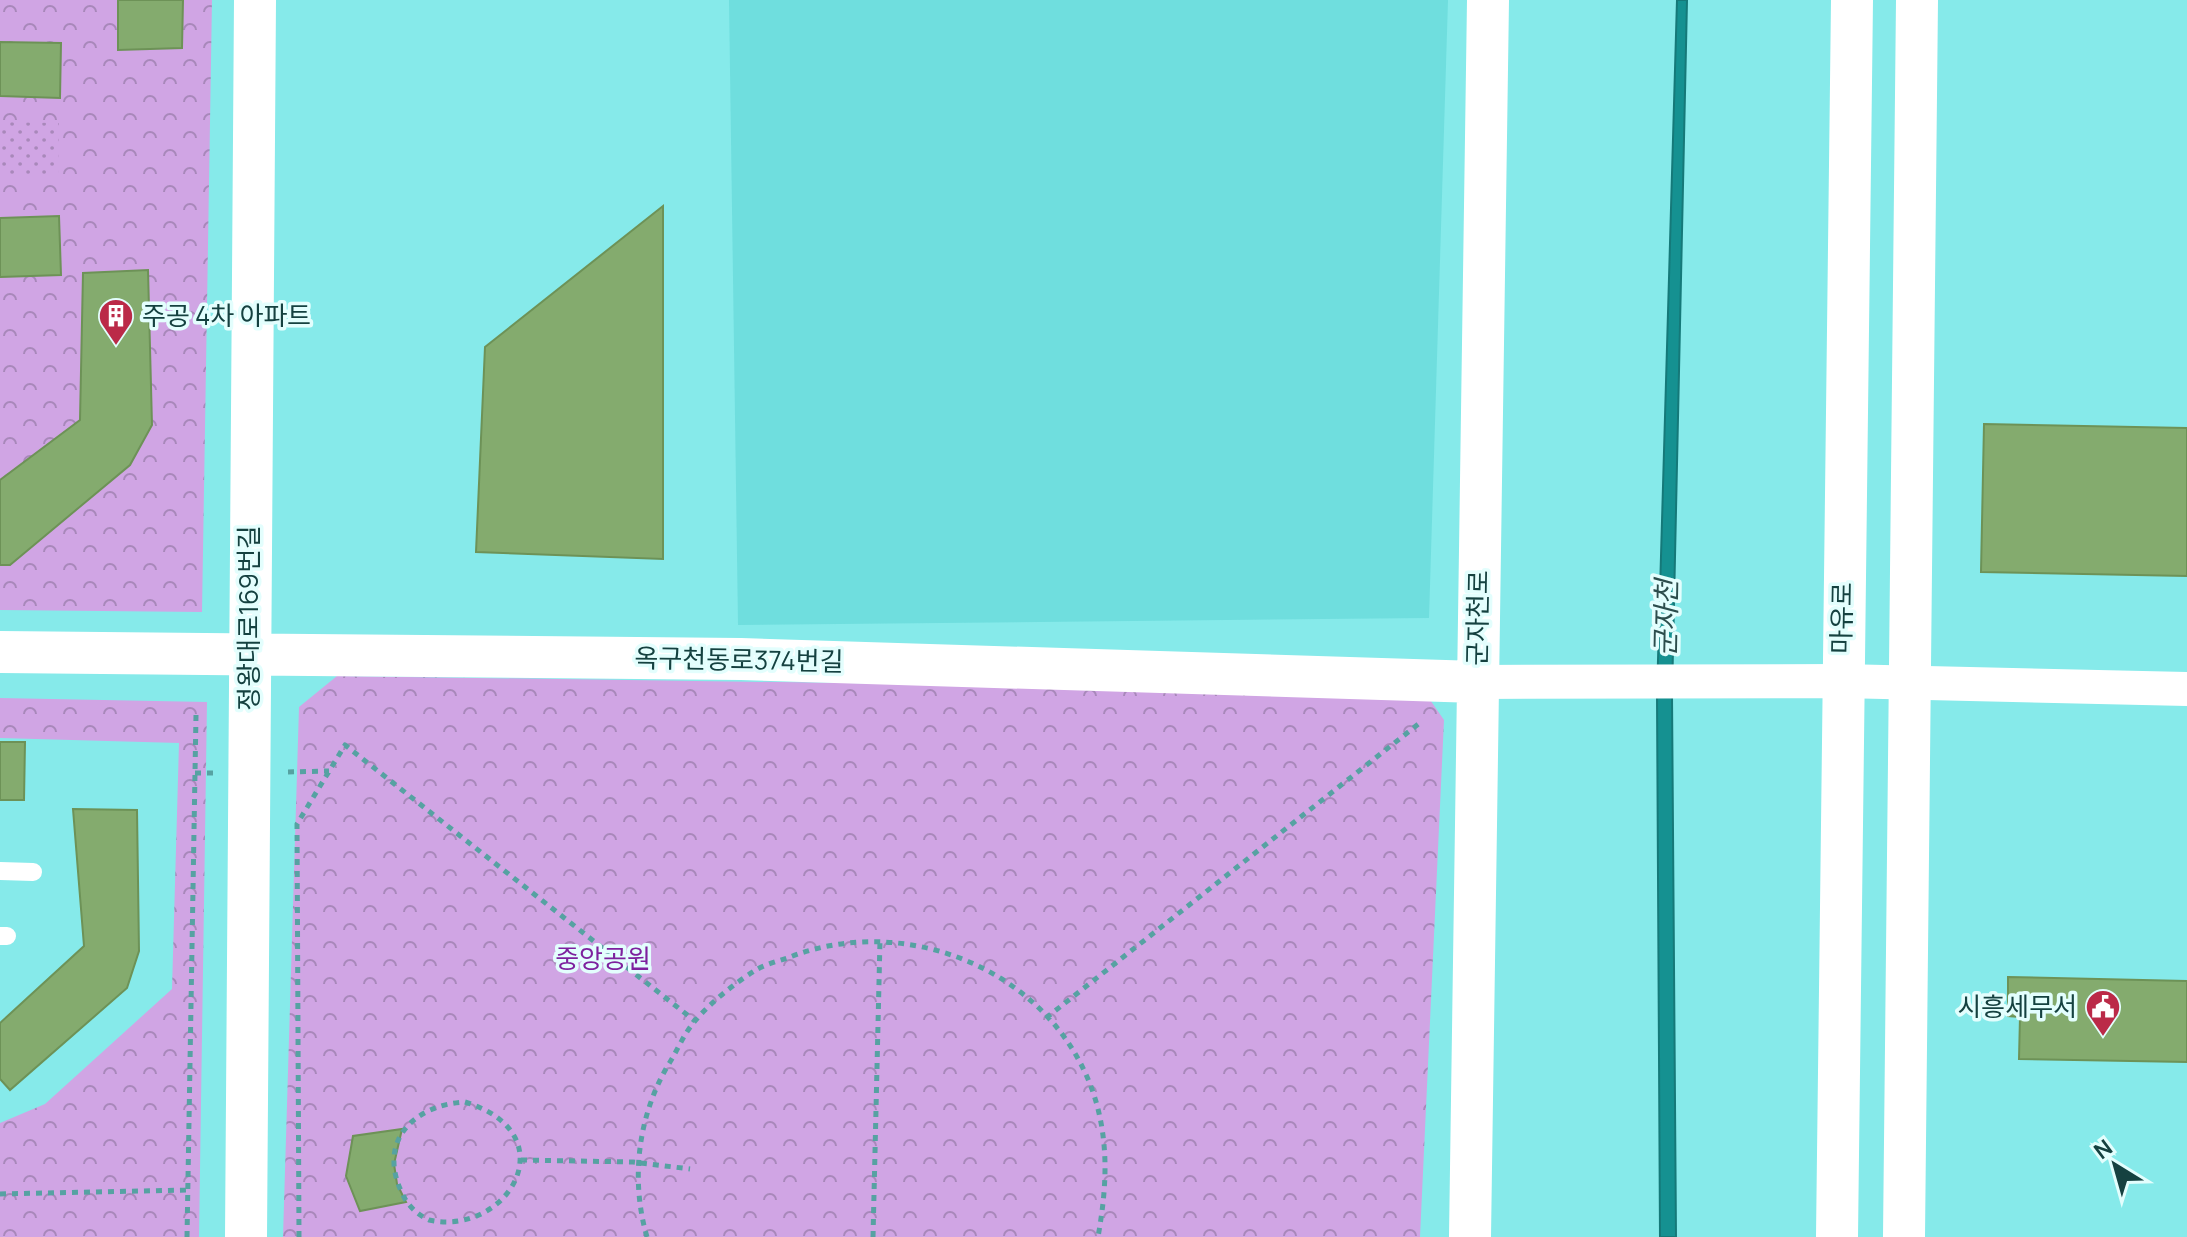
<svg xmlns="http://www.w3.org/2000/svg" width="2187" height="1237" font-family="Manrope,'Noto Sans KR',sans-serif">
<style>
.built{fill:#6fdede}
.park{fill:url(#park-crowns)}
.garden{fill:url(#garden-dots)}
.water{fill:#159191;stroke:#157979;stroke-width:2}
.building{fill:#84ab6e;stroke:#6d9257;stroke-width:2}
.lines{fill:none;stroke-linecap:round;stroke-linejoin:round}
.path{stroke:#56a2a2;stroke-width:5;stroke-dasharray:6 6;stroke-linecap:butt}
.service{stroke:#fff;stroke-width:18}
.minor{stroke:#fff;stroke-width:34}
.tertiary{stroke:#fff;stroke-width:42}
.labels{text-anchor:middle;stroke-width:7;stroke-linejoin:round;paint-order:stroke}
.poi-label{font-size:26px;fill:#154140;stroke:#e3fefd;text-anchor:start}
.street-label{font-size:26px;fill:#154140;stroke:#e3fefd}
.park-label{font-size:26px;fill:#7d219e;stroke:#e3fefd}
.water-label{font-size:28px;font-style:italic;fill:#2c4d4c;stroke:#e3fefd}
</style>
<defs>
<pattern id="park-crowns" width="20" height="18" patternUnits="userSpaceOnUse" patternTransform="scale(2)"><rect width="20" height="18" fill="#d0a5e4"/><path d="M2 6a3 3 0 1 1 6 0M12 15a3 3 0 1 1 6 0" fill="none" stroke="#a888ba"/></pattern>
<pattern id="garden-dots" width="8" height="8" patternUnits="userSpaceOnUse" patternTransform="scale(2)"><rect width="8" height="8" fill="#d0a5e4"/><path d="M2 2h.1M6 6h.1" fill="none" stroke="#a888ba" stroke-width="1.8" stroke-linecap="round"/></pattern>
</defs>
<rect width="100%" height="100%" fill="#86eaea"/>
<path class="built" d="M 729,0 L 1448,0 L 1429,618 L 738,625 Z"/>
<path class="park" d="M 0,0 L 212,0 L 202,612 L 0,610 Z
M 337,676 L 1424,691 L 1444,720 L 1420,1237 L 283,1237 L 299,707 Z
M 0,698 L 207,702 L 199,1237 L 0,1237 L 0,1123 L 45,1104 L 172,989 L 179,743 L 0,738 Z"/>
<path class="garden" d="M 0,122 L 59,123 L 58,176 L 0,175 Z"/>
<path class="water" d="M 1677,0 L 1687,0 L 1672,696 L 1676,1237 L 1660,1237 L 1657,695 Z"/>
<path class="building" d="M 118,0 L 183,0 L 182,48 L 118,50 Z
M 0,42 L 61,43 L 60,98 L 0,96 Z
M 663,206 L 663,559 L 476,552 L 485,347 Z
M 59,216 L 61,275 L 0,277 L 0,218 Z
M 148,270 L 152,425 L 130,465 L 10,565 L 0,565 L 0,480 L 80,420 L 83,273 Z
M 1984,424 L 2187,428 L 2187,576 L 1981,572 Z
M 0,742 L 25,742 L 24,800 L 0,800 Z
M 73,809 L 137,810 L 139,951 L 127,988 L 10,1090 L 0,1079 L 0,1023 L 84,946 Z
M 2008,977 L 2187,981 L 2187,1062 L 2019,1059 L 2020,1017 L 2008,1016 Z
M 402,1129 L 394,1164 L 397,1184 L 406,1202 L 360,1211 L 346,1176 L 353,1136 Z"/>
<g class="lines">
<path class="path" d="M 288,772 L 329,771
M 195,773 L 214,773
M 1046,1018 L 1421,722
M 465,1102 C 569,1134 508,1237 429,1220 C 418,1215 408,1206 403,1195 C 376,1142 413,1105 465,1102 Z
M 521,1160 L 633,1162 L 690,1169
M 0,1194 L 187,1190
M 187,1237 L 196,715
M 299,1237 L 297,824 L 345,745 L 695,1021
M 647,1237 C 630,1179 638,1114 670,1062 C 678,1049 685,1032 695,1021 C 710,1003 736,982 756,970 C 766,964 779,961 790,957 C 911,910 1061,975 1097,1105 C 1109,1150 1106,1192 1098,1237
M 873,1237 L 880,940"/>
<path class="service" d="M 0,871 L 33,872
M 0,936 L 7,936"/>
<path class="minor" d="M 1477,682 L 1841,681 L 2187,689"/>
<path class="tertiary" d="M 0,652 L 741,659 L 1477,682
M 246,1237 L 255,0
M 1470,1237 L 1488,0
M 1837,1237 L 1852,0
M 1904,1237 L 1917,0"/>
</g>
<defs>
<symbol id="building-pin" viewBox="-11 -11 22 30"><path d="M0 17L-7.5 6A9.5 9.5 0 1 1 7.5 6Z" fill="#bb2a48" stroke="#e3fefd"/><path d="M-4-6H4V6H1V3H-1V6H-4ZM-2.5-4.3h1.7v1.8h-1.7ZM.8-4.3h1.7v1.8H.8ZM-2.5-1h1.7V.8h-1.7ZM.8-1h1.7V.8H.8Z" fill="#fff"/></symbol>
<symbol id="civic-pin" viewBox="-11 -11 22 30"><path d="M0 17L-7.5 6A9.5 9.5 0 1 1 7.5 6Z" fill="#bb2a48" stroke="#e3fefd"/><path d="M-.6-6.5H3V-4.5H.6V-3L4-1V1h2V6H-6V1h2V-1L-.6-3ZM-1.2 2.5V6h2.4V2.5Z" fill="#fff"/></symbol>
</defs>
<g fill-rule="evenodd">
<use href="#building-pin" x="96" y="296" width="40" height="54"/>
<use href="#civic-pin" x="2083" y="987" width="40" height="54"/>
</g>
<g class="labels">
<g class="poi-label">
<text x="142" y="325">주공 4차 아파트</text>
<text x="2077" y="1016" text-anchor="end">시흥세무서</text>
</g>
<g class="street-label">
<text transform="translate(249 618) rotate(-90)" y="9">정왕대로169번길</text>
<text transform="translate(1478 618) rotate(-89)" y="9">군자천로</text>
<text transform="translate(1842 618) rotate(-89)" y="9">마유로</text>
<text transform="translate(739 660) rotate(1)" y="9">옥구천동로374번길</text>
</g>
<g class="park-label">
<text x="603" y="968">중앙공원</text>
</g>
<g class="water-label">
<text transform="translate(1666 618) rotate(-89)" y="10">군자천</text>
</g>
</g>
<g transform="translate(2115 1165) rotate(323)" stroke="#e3fefd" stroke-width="6" paint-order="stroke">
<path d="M0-6L14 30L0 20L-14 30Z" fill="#154140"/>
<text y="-12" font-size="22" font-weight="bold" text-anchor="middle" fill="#154140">N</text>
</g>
</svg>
